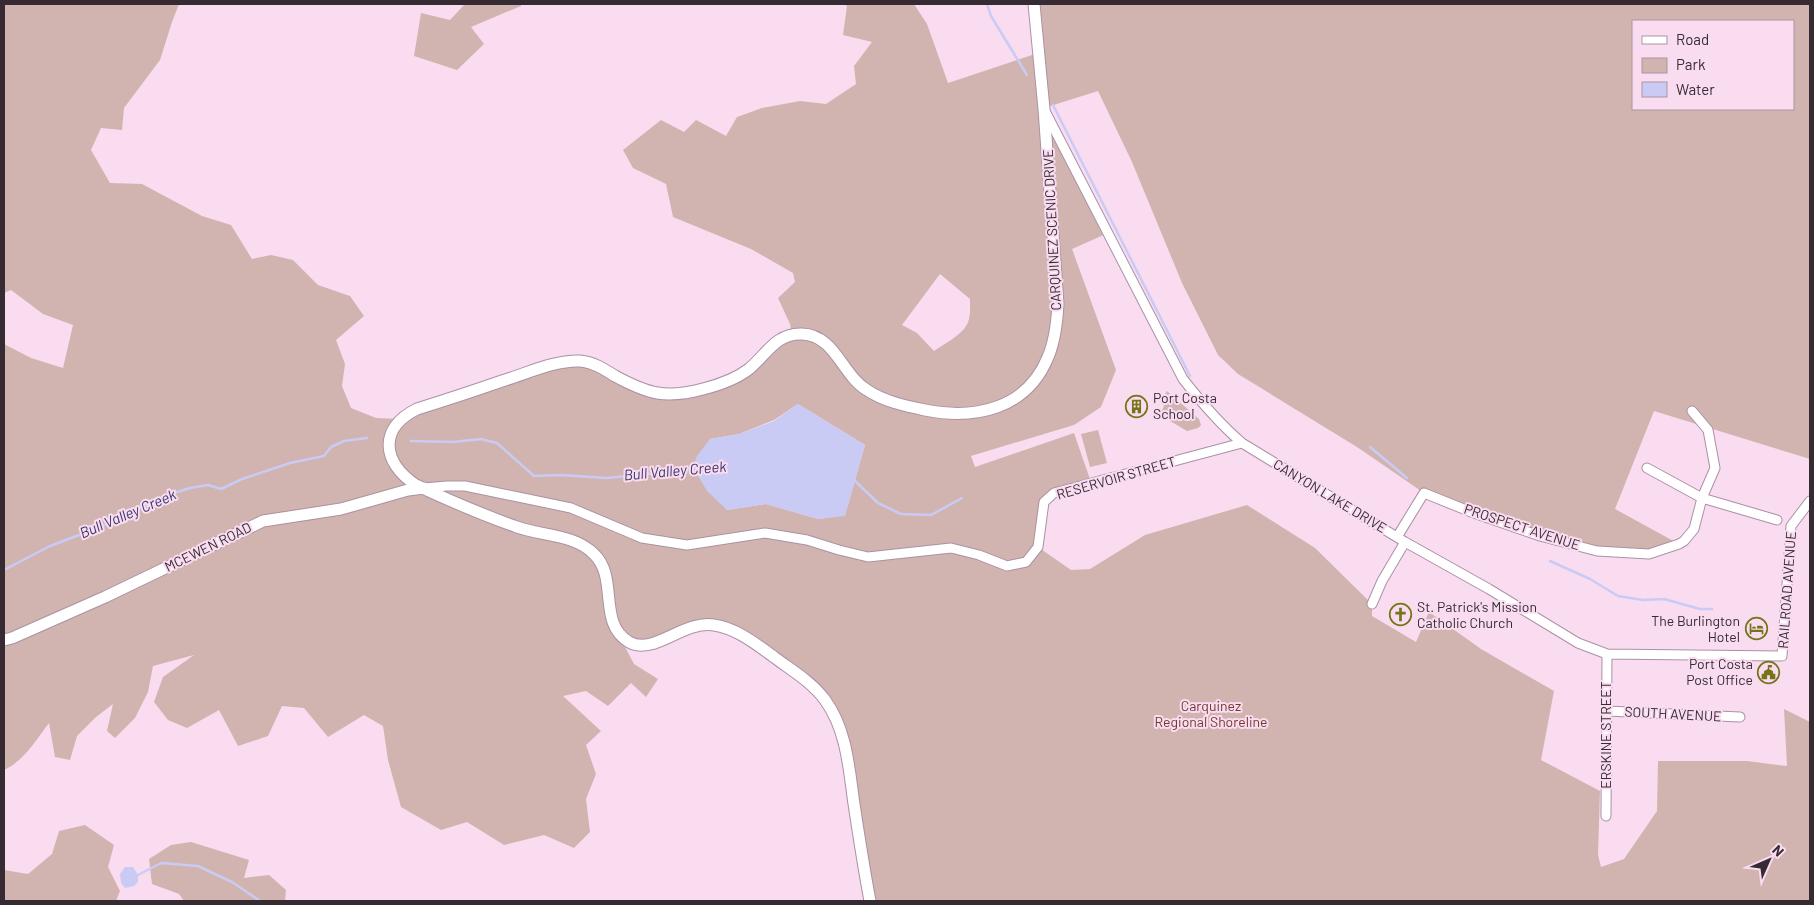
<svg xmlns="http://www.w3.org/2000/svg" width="1814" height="905" font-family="Barlow,sans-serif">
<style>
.green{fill:#d1b4af;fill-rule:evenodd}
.water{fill:#c9cbf4}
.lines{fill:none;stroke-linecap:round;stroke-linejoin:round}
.stream{stroke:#c9cbf4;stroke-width:2.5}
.minor-casing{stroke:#ab91a4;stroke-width:11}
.tertiary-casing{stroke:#ab91a4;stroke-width:13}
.minor{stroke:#fff;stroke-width:9}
.tertiary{stroke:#fff;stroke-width:11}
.labels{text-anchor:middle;stroke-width:4;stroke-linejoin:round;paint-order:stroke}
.street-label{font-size:14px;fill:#362b33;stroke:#f9dcf0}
.poi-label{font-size:14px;fill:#362b33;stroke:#f9dcf0;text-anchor:start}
.park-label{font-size:14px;fill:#743830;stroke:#f9dcf0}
.water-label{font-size:15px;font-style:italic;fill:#3a386c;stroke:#f9dcf0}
</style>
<rect width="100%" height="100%" fill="#f9dcf0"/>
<path class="green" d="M 4,4 L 179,4 L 172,22 L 160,60 L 124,108 L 122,130 L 101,128 L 91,150 L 110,183 L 142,184 L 202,216 L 231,225 L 252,259 L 271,255 L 293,260 L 318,285 L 350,296 L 364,316 L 336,340 L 345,364 L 342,386 L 351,408 L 376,418 L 401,419 L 409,413 L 581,361 L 646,391 L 717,385 L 792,335 L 790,324 L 778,298 L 795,282 L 793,273 L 751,249 L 673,217 L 666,184 L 633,168 L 623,150 L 661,120 L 684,132 L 696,120 L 726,136 L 737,117 L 762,108 L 800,101 L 826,104 L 856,84 L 854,66 L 872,42 L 843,35 L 847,6 L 845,4 L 914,4 L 927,24 L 948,83 L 1038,53 L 1034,4 L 1810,4 L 1810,459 L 1654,411 L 1615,509 L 1679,544 L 1649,554 L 1597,551 L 1424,493 L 1357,447 L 1238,374 L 1218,355 L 1182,283 L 1132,162 L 1098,91 L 1044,108 L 1108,233 L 1072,249 L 1116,370 L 1101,407 L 1074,425 L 971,456 L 975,467 L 1074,433 L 1092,485 L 1054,493 L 1044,502 L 1038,547 L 1071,570 L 1090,569 L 1145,535 L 1247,505 L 1315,548 L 1372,604 L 1372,616 L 1416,642 L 1429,612 L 1481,649 L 1554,691 L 1541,760 L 1600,791 L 1598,855 L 1601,867 L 1624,859 L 1657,811 L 1658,761 L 1747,761 L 1787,766 L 1784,709 L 1810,722 L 1810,901 L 870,901 L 842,735 L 807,682 L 715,625 L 650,645 L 617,632 L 634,664 L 658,679 L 646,697 L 631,683 L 608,706 L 586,691 L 563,696 L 601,731 L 586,745 L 596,774 L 586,799 L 590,832 L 574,848 L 544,835 L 504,845 L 467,822 L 441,830 L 401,807 L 388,760 L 383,726 L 364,715 L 328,737 L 304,708 L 282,706 L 268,736 L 238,746 L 219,710 L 187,728 L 168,720 L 154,702 L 163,677 L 194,655 L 153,666 L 148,692 L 135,718 L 115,738 L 107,731 L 113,704 L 96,717 L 77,736 L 70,760 L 55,757 L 49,723 C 36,740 24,761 4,770 L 4,344 L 31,358 L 63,368 L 73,325 L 43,314 L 11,290 L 4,293 ZM 1633,21 L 1793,21 L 1793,109 L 1633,109 ZM 940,274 L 970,299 C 970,307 971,319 966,326 C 961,335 943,345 934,351 L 917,333 L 902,325 ZM 798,404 L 865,445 L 845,515 L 818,519 L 766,504 L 727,510 L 710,439 L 739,434 L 774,420 Z
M 465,4 L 521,4 L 521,6 L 471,27 L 484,44 L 457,70 L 414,56 L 421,13 L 450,20 Z
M 1167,391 L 1199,419 L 1201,425 L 1198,428 L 1187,431 L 1160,415 L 1164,406 L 1160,402 Z
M 1098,430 L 1107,463 L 1090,467 L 1081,434 Z
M 85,825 L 114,845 L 108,867 L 120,891 L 116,901 L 4,901 L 4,870 L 28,874 L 52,854 L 59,831 Z
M 191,842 L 249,860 L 244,878 L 269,875 L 286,890 L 285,901 L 184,901 L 179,894 L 152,884 L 149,859 L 171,845 Z"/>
<path class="water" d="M 798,404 L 865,445 L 845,516 L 818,519 L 766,504 L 727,510 L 707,491 L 693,467 L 697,456 L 710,439 L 739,434 L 774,421 Z
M 125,867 L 133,867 L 138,875 L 138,882 L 134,886 L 125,888 L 121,883 L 120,874 Z"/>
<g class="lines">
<path class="stream" d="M 987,4 L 991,16 L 1027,75
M 1053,105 L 1190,376
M 411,441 L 453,442 L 481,439 L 497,443 L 534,476 L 560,475 L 607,478 L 668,472 L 696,467
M 1370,447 L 1407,478
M 854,480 L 878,503 L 901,514 L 931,515 L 962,498
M 1550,561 L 1590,579 L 1618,596 L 1643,600 L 1664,599 L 1700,609 L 1712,609
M 4,570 L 50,546 L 103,526 L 125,512 L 137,509 L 165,496 L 190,488 L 208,485 L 221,489 L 242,479 L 290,463 L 324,456 L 331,447 L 344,441 L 367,438
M 138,875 L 161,863 L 198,866 L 232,882 L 260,901"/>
<defs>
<path id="minor" d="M 1045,111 L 1183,379 C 1201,402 1220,424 1242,443 L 1405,542 L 1489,589 L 1578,643 L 1607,654 L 1782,656 L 1791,526 L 1810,501
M 1647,468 L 1702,498 L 1777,520
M 424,488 L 447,486 L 465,486 L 571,508 L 642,538 L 687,545 L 765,533 L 807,540 L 839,550 L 868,557 L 951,548 L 979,555 L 1007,566 L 1026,562 L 1038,547 L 1044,502 L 1054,493 L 1242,443
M 1397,537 L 1424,493 L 1471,512 L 1540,536 L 1597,551 L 1649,554 L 1679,544 L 1684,541 L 1694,529 L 1702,498 L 1715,468 L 1708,430 L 1692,411
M 1372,604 L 1382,581 L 1405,542
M 1607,711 L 1740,717
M 1606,816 L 1607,654"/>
<path id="tertiary" d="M 4,640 L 12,638 L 105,597 L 263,521 L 341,509 L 408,490 L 424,488
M 870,901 C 864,869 859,837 854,804 C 849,769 847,730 825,700 C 812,682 791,670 774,657 C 756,644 736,628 714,625 C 683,620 654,656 629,642 C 597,623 619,578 594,554 C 574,534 542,536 517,527 C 483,515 448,500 416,485 C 382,463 378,428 417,409 C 446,400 476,390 505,380 C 528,373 555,360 580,361 C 593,362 604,369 615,376 C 648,394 666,399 703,389 C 719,385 736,379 749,369 C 767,354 776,333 802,334 C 835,335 842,375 867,390 C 883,401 905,406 925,410 C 975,420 1027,409 1048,357 C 1055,341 1057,322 1058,304 L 1044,109 L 1034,4"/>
</defs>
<use href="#minor" class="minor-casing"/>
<use href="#tertiary" class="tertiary-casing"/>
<use href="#minor" class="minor"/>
<use href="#tertiary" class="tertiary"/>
</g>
<defs>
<symbol id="building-ring" viewBox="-11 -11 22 22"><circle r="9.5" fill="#f9dcf0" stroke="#767419" stroke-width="1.5"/><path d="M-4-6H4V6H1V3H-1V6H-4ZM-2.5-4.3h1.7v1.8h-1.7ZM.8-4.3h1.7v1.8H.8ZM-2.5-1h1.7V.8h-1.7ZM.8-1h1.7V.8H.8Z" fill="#767419"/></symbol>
<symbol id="church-ring" viewBox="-11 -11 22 22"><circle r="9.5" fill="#f9dcf0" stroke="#767419" stroke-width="1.5"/><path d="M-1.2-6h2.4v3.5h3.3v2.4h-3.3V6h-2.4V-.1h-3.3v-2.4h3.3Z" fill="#767419"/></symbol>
<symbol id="hotel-ring" viewBox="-11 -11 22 22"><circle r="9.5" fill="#f9dcf0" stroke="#767419" stroke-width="1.5"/><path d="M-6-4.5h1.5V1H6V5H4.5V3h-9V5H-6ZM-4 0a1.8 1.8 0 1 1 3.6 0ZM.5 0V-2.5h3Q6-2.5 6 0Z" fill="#767419"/></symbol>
<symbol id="civic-ring" viewBox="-11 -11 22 22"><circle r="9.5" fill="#f9dcf0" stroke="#767419" stroke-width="1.5"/><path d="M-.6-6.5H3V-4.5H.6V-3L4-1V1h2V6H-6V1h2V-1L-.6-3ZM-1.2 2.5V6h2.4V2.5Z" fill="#767419"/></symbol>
</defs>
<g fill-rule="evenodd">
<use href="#building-ring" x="1124" y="394" width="25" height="25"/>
<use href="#church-ring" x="1388" y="602" width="25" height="25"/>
<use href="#hotel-ring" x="1744" y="616" width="25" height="25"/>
<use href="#civic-ring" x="1756" y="660" width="25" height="25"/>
</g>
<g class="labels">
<g class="street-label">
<text transform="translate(1052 230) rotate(-93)" y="5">CARQUINEZ SCENIC DRIVE</text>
<text transform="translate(1116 478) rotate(-16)" y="5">RESERVOIR STREET</text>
<text transform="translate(1330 496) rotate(31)" y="5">CANYON LAKE DRIVE</text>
<text transform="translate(1522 527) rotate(18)" y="5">PROSPECT AVENUE</text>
<text transform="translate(208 547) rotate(-26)" y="5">MCEWEN ROAD</text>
<text transform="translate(1787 590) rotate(-86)" y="5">RAILROAD AVENUE</text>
<text transform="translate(1673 714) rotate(3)" y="5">SOUTH AVENUE</text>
<text transform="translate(1606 735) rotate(-90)" y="5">ERSKINE STREET</text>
</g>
<g class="poi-label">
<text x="1153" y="403">Port Costa<tspan x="1153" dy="16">School</tspan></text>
<text x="1417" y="612">St. Patrick's Mission<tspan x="1417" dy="16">Catholic Church</tspan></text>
<text x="1740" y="626" text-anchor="end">The Burlington<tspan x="1740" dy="16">Hotel</tspan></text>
<text x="1753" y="669" text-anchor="end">Port Costa<tspan x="1753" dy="16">Post Office</tspan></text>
</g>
<g class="park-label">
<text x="1211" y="711">Carquinez<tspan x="1211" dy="16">Regional Shoreline</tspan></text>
</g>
<g class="water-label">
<text transform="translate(675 471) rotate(-5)" y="5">Bull Valley Creek</text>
<text transform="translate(128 514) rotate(-23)" y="5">Bull Valley Creek</text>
</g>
</g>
<rect width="1814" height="905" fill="none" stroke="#362b33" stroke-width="10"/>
<rect x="1632" y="20" width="162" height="90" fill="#f9dcf0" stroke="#ab95a4"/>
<rect x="1642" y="36" width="25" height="8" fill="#ffffff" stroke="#ab95a4"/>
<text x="1676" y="45" font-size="15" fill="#362b33">Road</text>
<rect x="1642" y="58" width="25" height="15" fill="#d1b4af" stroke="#ab95a4"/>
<text x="1676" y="70" font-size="15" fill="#362b33">Park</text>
<rect x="1642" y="82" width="25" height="15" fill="#c9cbf4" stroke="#ab95a4"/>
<text x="1676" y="95" font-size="15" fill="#362b33">Water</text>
<g transform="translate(1769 860) rotate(45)" stroke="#f9dcf0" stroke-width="4" paint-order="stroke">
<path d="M0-4L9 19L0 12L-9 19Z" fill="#362b33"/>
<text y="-8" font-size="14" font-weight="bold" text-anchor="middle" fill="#362b33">N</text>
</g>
</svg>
